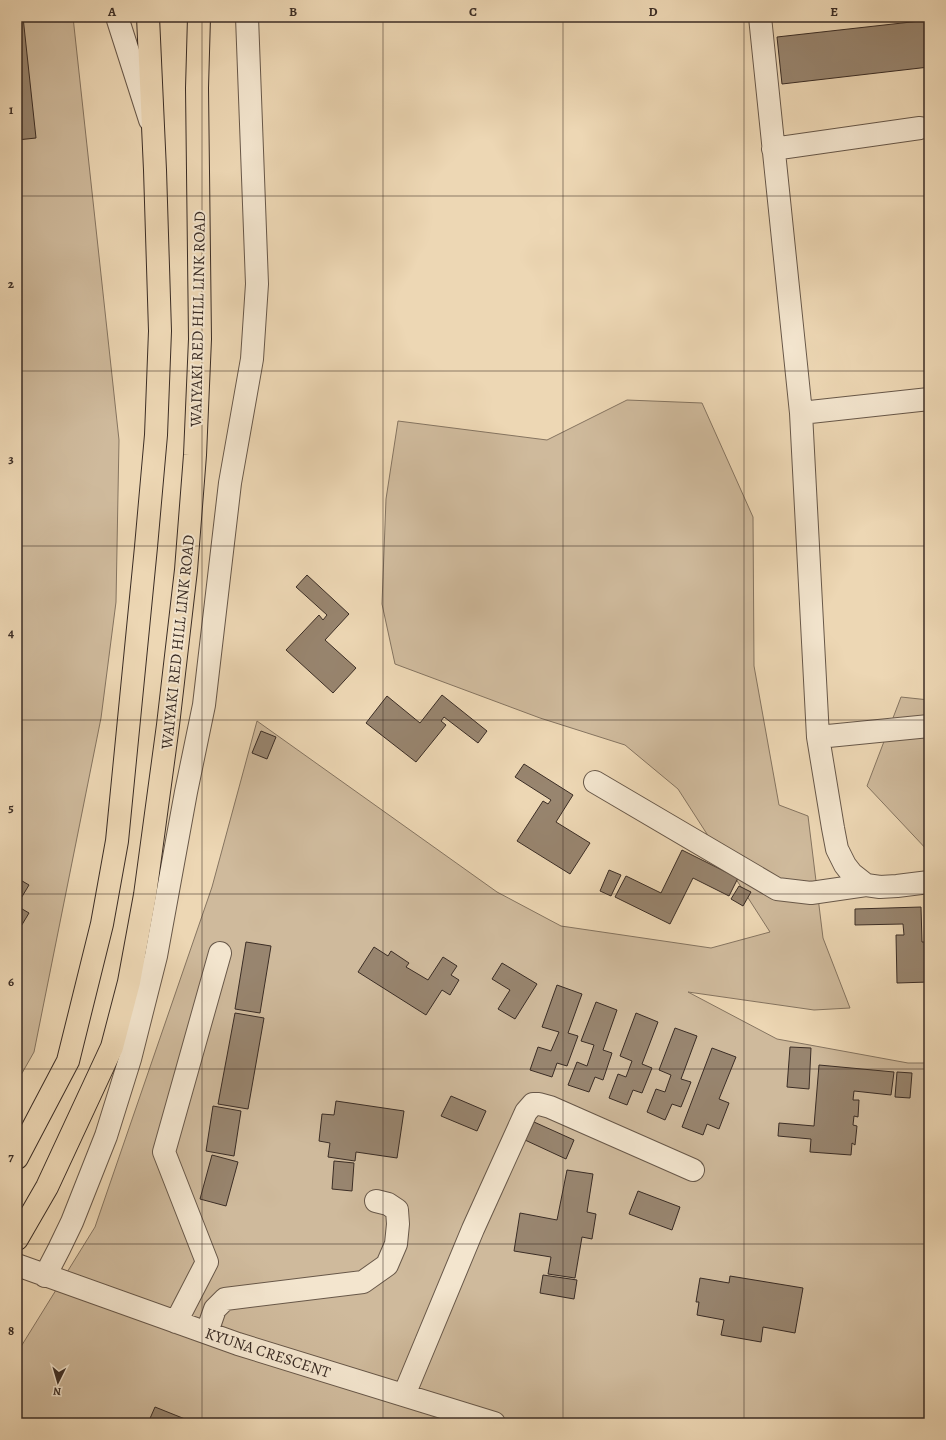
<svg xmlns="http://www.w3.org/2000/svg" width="946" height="1440" font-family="Alegreya,serif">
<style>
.green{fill:#cfba9c;stroke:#857460}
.building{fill:#98856f;stroke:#3b2d25}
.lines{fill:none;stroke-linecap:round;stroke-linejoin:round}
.minor-casing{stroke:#685849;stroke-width:24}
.major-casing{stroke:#3b2d25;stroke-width:24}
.minor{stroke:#f3e5ce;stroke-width:22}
.major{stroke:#edd7b4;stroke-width:22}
.grid{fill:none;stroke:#3b2d25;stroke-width:1;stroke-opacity:0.55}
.labels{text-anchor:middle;stroke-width:4;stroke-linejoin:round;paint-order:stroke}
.street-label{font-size:16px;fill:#3b2d25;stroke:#f3e5ce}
.neatline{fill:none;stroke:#3b2d25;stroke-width:1.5}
.grid-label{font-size:13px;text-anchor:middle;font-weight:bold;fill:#3b2d25}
</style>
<rect width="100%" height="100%" fill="#edd7b4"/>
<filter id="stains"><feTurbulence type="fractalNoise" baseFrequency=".005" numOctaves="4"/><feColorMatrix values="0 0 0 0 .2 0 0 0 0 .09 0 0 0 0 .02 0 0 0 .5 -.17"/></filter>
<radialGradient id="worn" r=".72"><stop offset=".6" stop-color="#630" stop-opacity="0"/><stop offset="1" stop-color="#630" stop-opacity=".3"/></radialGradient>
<path class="green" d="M 17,17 L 73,17 L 119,440 L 116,602 L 101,718 L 34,1052 L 17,1082 Z
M 627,400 L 702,403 L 753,517 L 754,666 L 779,805 L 808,816 L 823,938 L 850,1008 L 814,1010 L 688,992 L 777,1039 L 908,1063 L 929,1063 L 929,1423 L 17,1423 L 17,1353 L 95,1227 L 212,887 L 257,721 L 497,892 L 561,926 L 711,948 L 770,932 L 678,789 L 625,745 L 540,718 L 395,664 L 382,604 L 386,499 L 398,421 L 547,440 Z
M 901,697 L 929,700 L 929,852 L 867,786 Z"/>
<path class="building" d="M 17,17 L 23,17 L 36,138 L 17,140 Z
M 929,20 L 929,67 L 782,84 L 777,37 Z
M 307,575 L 349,614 L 325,640 L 356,668 L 333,693 L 286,650 L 319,615 L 323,620 L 327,615 L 296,587 Z
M 442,695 L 487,731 L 478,743 L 444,717 L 441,721 L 446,725 L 416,762 L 366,723 L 387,696 L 420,723 Z
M 261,731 L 276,737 L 267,759 L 252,753 Z
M 524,764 L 573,795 L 556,822 L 590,843 L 570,874 L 517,841 L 543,801 L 548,804 L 551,800 L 515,777 Z
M 682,850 L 738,878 L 729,896 L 693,878 L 670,924 L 615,897 L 626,876 L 661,893 Z
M 609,870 L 621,875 L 611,896 L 600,891 Z
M 17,878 L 29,885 L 17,905 Z
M 739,886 L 751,892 L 743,906 L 731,899 Z
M 17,906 L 29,913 L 17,933 Z
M 921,907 L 922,942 L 929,942 L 929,982 L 897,983 L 896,935 L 904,935 L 903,924 L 855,925 L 855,909 Z
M 246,942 L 271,946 L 260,1013 L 235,1009 Z
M 374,947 L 388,956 L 391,951 L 409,963 L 406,967 L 428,980 L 443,957 L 457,966 L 451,975 L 459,980 L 450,995 L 442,990 L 426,1015 L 358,972 Z
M 502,963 L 537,984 L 515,1019 L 498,1009 L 510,990 L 492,979 Z
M 557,985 L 582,994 L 568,1033 L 578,1036 L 567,1066 L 557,1063 L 552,1077 L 530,1070 L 538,1047 L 551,1051 L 559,1032 L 542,1027 Z
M 596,1002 L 617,1010 L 603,1050 L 612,1053 L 603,1080 L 595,1077 L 589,1092 L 568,1085 L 577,1062 L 587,1066 L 594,1045 L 581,1041 Z
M 235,1013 L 264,1018 L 248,1109 L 218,1104 Z
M 636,1013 L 658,1022 L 642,1064 L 652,1068 L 642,1093 L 633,1090 L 627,1105 L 609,1098 L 618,1074 L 626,1077 L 632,1061 L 620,1056 Z
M 675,1028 L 697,1036 L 681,1079 L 691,1082 L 681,1107 L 672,1104 L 665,1120 L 647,1112 L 656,1089 L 665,1092 L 671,1075 L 659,1070 Z
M 790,1047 L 811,1048 L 809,1089 L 787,1087 Z
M 712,1048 L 736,1057 L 719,1099 L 729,1103 L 719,1129 L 707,1124 L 703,1135 L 682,1127 Z
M 819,1065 L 894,1072 L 891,1095 L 854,1091 L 853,1100 L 859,1100 L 858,1117 L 854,1116 L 853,1125 L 857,1126 L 855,1145 L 852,1143 L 851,1155 L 810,1152 L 811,1139 L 778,1136 L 779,1123 L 814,1126 Z
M 897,1072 L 912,1073 L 910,1098 L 895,1097 Z
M 451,1096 L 486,1111 L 477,1131 L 441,1116 Z
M 336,1101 L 404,1111 L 397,1158 L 356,1152 L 355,1161 L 328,1157 L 330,1143 L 319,1141 L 322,1114 L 334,1115 Z
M 213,1106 L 241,1111 L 234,1156 L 206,1151 Z
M 534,1122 L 574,1140 L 566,1159 L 525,1140 Z
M 212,1155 L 238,1162 L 226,1206 L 200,1199 Z
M 334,1161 L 354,1163 L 352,1191 L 332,1189 Z
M 567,1170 L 593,1174 L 587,1212 L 596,1214 L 592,1239 L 582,1237 L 575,1278 L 548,1274 L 551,1257 L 514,1251 L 520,1213 L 557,1220 Z
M 638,1191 L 680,1207 L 672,1230 L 629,1214 Z
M 543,1275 L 577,1280 L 574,1299 L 540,1293 Z
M 730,1276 L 803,1288 L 795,1333 L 763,1327 L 761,1342 L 721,1335 L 724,1320 L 697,1315 L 699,1302 L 696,1302 L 700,1278 L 729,1283 Z
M 155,1407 L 190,1421 L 189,1423 L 148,1423 Z"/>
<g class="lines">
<defs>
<path id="minor" d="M 117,17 L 150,120
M 760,17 L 801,413 L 818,737 L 833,828 L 837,849 L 845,865 L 852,874 L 866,885 L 880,887 L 897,886 L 929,882
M 773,149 L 920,128
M 801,413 L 929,399
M 818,737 L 929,726
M 595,782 L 777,889 L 811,893 L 866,885
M 17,1265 L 238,1344 L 494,1423
M 45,1276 L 59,1249 L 72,1222 L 106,1136 L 130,1059 L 156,956 L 186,792 L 204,705 L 230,483 L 252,359 L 257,284 L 247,17
M 176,1322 L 207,1262 L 164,1152 L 220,953
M 207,1332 L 215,1309 L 225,1299 L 363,1282 L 387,1265 L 396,1244 L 398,1224 L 397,1210 L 388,1204 L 376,1201
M 404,1395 L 473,1229 L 526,1112 L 533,1104 L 539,1104 L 550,1107 L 693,1170"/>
<path id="major" d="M 17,1158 L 68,1061 L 102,924 L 117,841 L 146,547 L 156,435 L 160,331 L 155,170 L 148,17
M 17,1239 L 47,1187 L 112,1047 L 129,982 L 145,895 L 168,725 L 186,570 L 195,455 L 200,339 L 197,88 L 199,17"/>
</defs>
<use href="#minor" class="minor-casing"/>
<use href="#major" class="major-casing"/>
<use href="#minor" class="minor"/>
<use href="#major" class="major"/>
</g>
<path class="grid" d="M 202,17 L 202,1423M 383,17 L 383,1423M 563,17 L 563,1423M 744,17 L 744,1423M 17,196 L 929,196M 17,371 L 929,371M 17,546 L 929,546M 17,720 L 929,720M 17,894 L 929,894M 17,1069 L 929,1069M 17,1244 L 929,1244"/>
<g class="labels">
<g class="street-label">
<text transform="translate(197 319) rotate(-89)" y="6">WAIYAKI RED HILL LINK ROAD</text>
<text transform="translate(177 642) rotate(-84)" y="6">WAIYAKI RED HILL LINK ROAD</text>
<text transform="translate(268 1352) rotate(18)" y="6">KYUNA CRESCENT</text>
</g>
</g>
<rect width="946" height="1440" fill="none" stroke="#edd7b4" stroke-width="44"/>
<g transform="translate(58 1382) rotate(185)" stroke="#f3e5ce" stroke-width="3" paint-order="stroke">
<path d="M0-3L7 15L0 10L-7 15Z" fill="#3b2d25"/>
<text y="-6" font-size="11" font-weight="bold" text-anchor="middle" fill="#3b2d25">N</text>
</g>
<rect x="22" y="22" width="902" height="1396" class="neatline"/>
<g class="grid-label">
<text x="112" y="16">A</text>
<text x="293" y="16">B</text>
<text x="473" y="16">C</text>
<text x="653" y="16">D</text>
<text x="834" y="16">E</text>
<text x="11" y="114">1</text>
<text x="11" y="288">2</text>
<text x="11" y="463">3</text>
<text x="11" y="637">4</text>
<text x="11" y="812">5</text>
<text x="11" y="986">6</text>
<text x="11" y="1161">7</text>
<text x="11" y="1335">8</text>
</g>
<rect width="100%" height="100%" filter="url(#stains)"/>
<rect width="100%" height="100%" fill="url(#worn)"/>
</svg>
